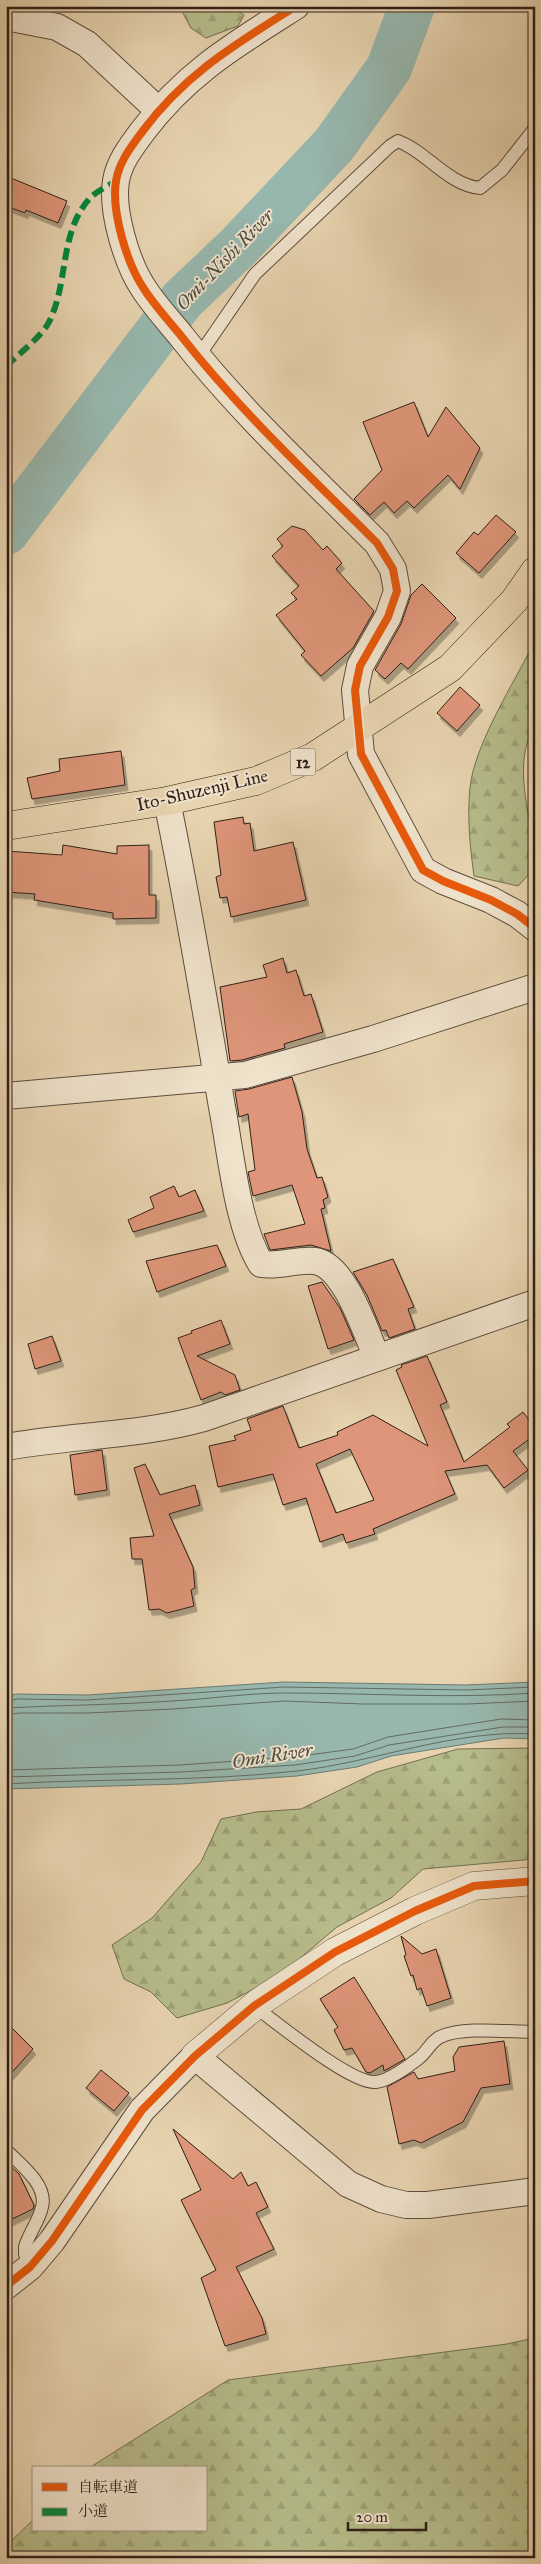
<svg xmlns="http://www.w3.org/2000/svg" width="541" height="2564" font-family="'IM FELL Great Primer','Noto Serif JP',serif">
<style>
.forest{fill:url(#forest-firs);stroke:#726e50}
.water{fill:#97b7ae;stroke:#6d7a72}
.lines{fill:none;stroke-linecap:round;stroke-linejoin:round}
.shore{stroke:#636b62;stroke-width:1}
.river{stroke:#97b7ae;stroke-width:46}
.building{fill:#de9579;stroke:#2f1f17;fill-rule:evenodd;filter:url(#shadow)}
.service-casing{stroke:#5d4c3d;stroke-width:14}
.minor-casing{stroke:#5d4c3d;stroke-width:28}
.tertiary-casing{stroke:#5d4c3d;stroke-width:29}
.primary-casing{stroke:#2f1f17;stroke-width:29}
.service{stroke:#efe2cb;stroke-width:12}
.minor{stroke:#efe2cb;stroke-width:26}
.tertiary{stroke:#efe2cb;stroke-width:28}
.primary{stroke:#e7d3af;stroke-width:28}
.quiet{stroke:#00873e;stroke-width:6;stroke-dasharray:12 6;stroke-linecap:butt}
.cycleway-casing{stroke:#efe2cb;stroke-width:11}
.cycleway{stroke:#e8590c;stroke-width:8}
.labels{text-anchor:middle;stroke-width:4;stroke-linejoin:round;paint-order:stroke}
.shield{fill:#efe2cb;stroke:#695a4d;stroke-width:1}
.shield-label{font-size:16px;font-weight:bold;fill:#2f1f17}
.street-label{font-size:18px;fill:#2f1f17;stroke:#efe2cb}
.water-label{font-size:19px;font-style:italic;fill:#4e4d44;stroke:#efe2cb}
</style>
<defs>
<pattern id="forest-firs" width="22" height="20" patternUnits="userSpaceOnUse" patternTransform="scale(1.25)"><rect width="22" height="20" fill="#b6bc8a"/><path d="M5 1l3.5 6h-7zM16 11l3.5 6h-7z" fill="#9da176"/></pattern>
<filter id="shadow"><feDropShadow dx="3" dy="5.5" stdDeviation="0" flood-color="#0004"/></filter>
</defs>
<rect width="100%" height="100%" fill="#e7d3af"/>
<filter id="stains"><feTurbulence type="fractalNoise" baseFrequency=".004" numOctaves="4"/><feColorMatrix values="0 0 0 0 .2 0 0 0 0 .09 0 0 0 0 .02 0 0 0 .5 -.17"/></filter>
<radialGradient id="worn" r=".72"><stop offset=".6" stop-color="#630" stop-opacity="0"/><stop offset="1" stop-color="#630" stop-opacity=".3"/></radialGradient>
<path class="forest" d="M 179,6 L 231,6 L 244,15 L 238,26 L 206,38 L 191,28 Z
M 535,641 L 535,725 C 509,768 535,822 535,868 L 518,886 L 474,876 C 470,847 467,817 470,788 C 474,745 515,681 535,641 Z
M 535,1748 L 535,1859 L 423,1869 L 391,1898 L 337,1927 L 279,1976 L 227,2003 L 177,2018 L 151,1992 L 124,1979 L 112,1945 L 152,1918 L 201,1862 L 221,1819 L 256,1812 L 301,1809 L 377,1772 L 458,1749 Z
M 535,2338 L 535,2558 L 6,2558 L 6,2546 L 34,2519 L 34,2530 L 206,2530 L 206,2468 L 89,2468 L 228,2380 L 507,2344 Z"/>
<path class="water" d="M 284,1682 L 466,1685 L 535,1682 L 535,1739 L 504,1738 L 391,1756 L 357,1767 L 297,1776 L 181,1784 L 6,1789 L 6,1697 L 16,1694 L 87,1695 Z"/>
<g class="lines">
<path class="shore" d="M 6,1702 L 17,1699 L 87,1700 L 284,1687 L 466,1690 L 535,1687
M 6,1708 C 61,1705 117,1705 172,1701 C 210,1699 248,1693 285,1693 C 369,1693 451,1699 535,1693
M 6,1715 L 19,1713 L 87,1713 L 173,1709 L 284,1701 L 364,1704 L 467,1704 L 535,1701
M 6,1770 L 180,1765 L 294,1757 L 353,1749 L 388,1737 L 501,1719 L 535,1720
M 6,1777 L 181,1772 L 295,1765 L 355,1756 L 389,1745 L 503,1727 L 535,1727
M 6,1784 C 103,1778 200,1782 297,1771 C 376,1762 454,1729 535,1734"/>
<path class="river" d="M 6,532 L 182,300 L 238,247 L 334,145 L 389,68 L 412,6"/>
</g>
<path class="building" d="M 6,176 L 67,201 L 58,223 L 26,210 L 25,213 L 6,206 Z
M 414,402 L 428,437 L 446,407 L 480,448 L 460,489 L 448,475 L 414,508 L 407,501 L 394,513 L 384,502 L 370,515 L 354,499 L 382,470 L 363,422 Z
M 496,515 L 516,532 L 479,573 L 456,553 L 474,532 L 478,535 Z
M 292,526 L 305,530 L 323,550 L 327,546 L 342,563 L 336,569 L 374,611 L 353,648 L 321,676 L 301,655 L 305,651 L 276,615 L 297,599 L 291,593 L 299,586 L 272,556 L 283,546 L 277,539 Z
M 422,584 L 456,618 L 408,669 L 401,663 L 385,679 L 375,670 L 401,624 L 411,595 Z
M 460,687 L 480,705 L 457,731 L 437,713 Z
M 121,751 L 125,785 L 32,799 L 27,778 L 60,771 L 59,759 Z
M 243,817 L 244,824 L 250,823 L 254,851 L 293,842 L 306,900 L 231,917 L 227,897 L 220,898 L 216,877 L 221,875 L 214,822 Z
M 63,845 L 117,854 L 117,846 L 149,845 L 149,895 L 156,895 L 156,918 L 113,919 L 113,913 L 34,900 L 35,894 L 6,892 L 6,851 L 62,855 Z
M 283,958 L 287,973 L 296,970 L 304,996 L 311,994 L 323,1032 L 284,1044 L 285,1048 L 242,1060 L 230,1061 L 220,987 L 267,977 L 263,965 Z
M 292,1077 L 302,1112 L 307,1149 L 317,1178 L 322,1177 L 328,1197 L 323,1200 L 325,1208 L 321,1209 L 331,1251 L 311,1245 L 270,1250 L 264,1234 L 305,1224 L 292,1185 L 253,1196 L 248,1172 L 255,1170 L 248,1114 L 239,1117 L 235,1091 L 249,1089 Z
M 174,1186 L 179,1197 L 195,1190 L 204,1211 L 133,1232 L 128,1220 L 154,1208 L 150,1197 Z
M 217,1245 L 226,1266 L 157,1292 L 146,1261 Z
M 393,1259 L 414,1307 L 408,1309 L 415,1329 L 389,1338 L 386,1330 L 382,1331 L 367,1295 L 353,1272 Z
M 322,1282 L 340,1308 L 354,1340 L 328,1349 L 308,1286 Z
M 221,1320 L 230,1344 L 197,1356 L 235,1375 L 240,1390 L 225,1395 L 221,1392 L 201,1400 L 178,1338 L 192,1333 L 191,1331 Z
M 52,1336 L 61,1361 L 35,1369 L 28,1344 Z
M 427,1356 L 447,1402 L 440,1405 L 464,1462 L 510,1427 L 507,1424 L 523,1412 L 535,1428 L 535,1435 L 513,1451 L 528,1470 L 504,1488 L 487,1465 L 445,1471 L 455,1494 L 373,1529 L 375,1534 L 346,1543 L 343,1534 L 320,1542 L 306,1498 L 283,1505 L 273,1474 L 218,1487 L 209,1446 L 236,1440 L 234,1436 L 251,1430 L 247,1419 L 283,1406 L 299,1448 L 338,1435 L 337,1432 L 373,1415 L 428,1446 L 396,1370 L 402,1367 L 401,1365 ZM 350,1449 L 374,1500 L 336,1513 L 316,1464 Z
M 102,1450 L 107,1490 L 75,1495 L 70,1455 Z
M 145,1464 L 160,1495 L 195,1485 L 200,1505 L 169,1514 L 193,1567 L 195,1588 L 191,1590 L 194,1606 L 167,1613 L 159,1609 L 149,1610 L 142,1559 L 132,1559 L 130,1538 L 154,1536 L 134,1468 Z
M 401,1936 L 422,1954 L 436,1949 L 451,1998 L 427,2006 L 421,1988 L 417,1990 L 413,1975 L 411,1976 L 404,1956 L 406,1955 Z
M 354,1977 L 405,2059 L 384,2071 L 383,2065 L 370,2073 L 366,2072 L 352,2048 L 344,2050 L 334,2030 L 338,2027 L 320,1999 Z
M 6,2022 L 33,2049 L 6,2079 Z
M 504,2041 L 510,2084 L 481,2088 L 463,2122 L 421,2143 L 414,2140 L 399,2144 L 387,2087 L 414,2072 L 418,2079 L 455,2071 L 453,2057 L 459,2047 Z
M 101,2070 L 129,2093 L 114,2111 L 86,2088 Z
M 173,2129 L 233,2179 L 241,2172 L 248,2186 L 256,2182 L 268,2207 L 256,2213 L 274,2249 L 236,2267 L 262,2318 L 266,2334 L 225,2346 L 201,2278 L 216,2270 L 181,2200 L 201,2190 Z
M 6,2162 L 19,2174 L 34,2205 L 33,2209 L 6,2222 Z"/>
<g class="lines">
<defs>
<path id="service" d="M 198,357 L 255,274 L 390,146 L 398,141 C 427,152 448,185 480,188 L 502,170 L 535,128
M 254,2006 C 276,2022 352,2085 376,2082 C 388,2081 409,2066 419,2058 C 427,2052 431,2041 440,2037 C 463,2026 509,2032 535,2032
M 6,2150 C 20,2164 48,2185 42,2207 C 39,2221 29,2233 25,2247 L 25,2254 L 30,2267"/>
<path id="minor" d="M 296,6 C 236,44 186,73 142,132 C 131,147 119,162 116,181 C 111,211 127,264 144,289 C 155,306 169,321 182,337 C 240,411 310,476 377,543 L 393,569 L 397,591 L 388,617 L 360,666 L 355,690 L 361,754 L 423,870 L 443,881 L 491,900 L 517,914 L 535,928
M 6,17 L 57,27 L 87,44 L 158,110
M 167,801 C 188,903 205,1005 222,1107 C 231,1153 237,1225 261,1264 C 280,1267 296,1259 315,1261 C 345,1265 366,1333 377,1358
M 6,1096 L 245,1075 L 373,1039 L 535,987
M 6,1447 C 72,1435 140,1436 204,1418 L 535,1303
M 6,2286 L 30,2267 L 52,2241 L 142,2110 L 195,2056 L 348,2184 L 381,2199 L 406,2205 L 428,2205 L 535,2191"/>
<path id="tertiary" d="M 195,2056 L 258,2003 L 335,1952 L 415,1911 L 474,1886 L 535,1881"/>
<path id="primary" d="M 6,826 L 167,801 L 256,781 L 313,757 L 450,668 L 514,601 L 535,571"/>
</defs>
<use href="#service" class="service-casing"/>
<use href="#minor" class="minor-casing"/>
<use href="#tertiary" class="tertiary-casing"/>
<use href="#primary" class="primary-casing"/>
<use href="#service" class="service"/>
<use href="#minor" class="minor"/>
<use href="#tertiary" class="tertiary"/>
<use href="#primary" class="primary"/>
<path class="quiet" d="M 6,366 C 18,355 42,336 49,322 C 69,282 59,232 90,198 C 97,191 108,186 116,181"/>
<defs>
<path id="cycleway" d="M 296,6 C 236,44 186,73 142,132 C 131,147 119,162 116,181 C 111,211 127,264 144,289 C 155,306 169,321 182,337 C 240,411 310,476 377,543 L 393,569 L 397,591 L 388,617 L 360,666 L 355,690 L 361,754 L 423,870 L 443,881 L 491,900 L 517,914 L 535,928
M 6,2286 L 30,2267 L 52,2241 L 142,2110 L 195,2056 L 254,2006 L 335,1952 L 415,1911 L 474,1886 L 535,1881"/>
</defs>
<use href="#cycleway" class="cycleway-casing"/>
<use href="#cycleway" class="cycleway"/>
</g>
<g class="labels">
<rect class="shield" x="290.5" y="748.5" width="25" height="27" rx="4"/>
<g class="shield-label">
<text x="303" y="768">12</text>
</g>
<g class="street-label">
<text transform="translate(202 790) rotate(-13)" y="6">Ito-Shuzenji Line</text>
</g>
<g class="water-label">
<text transform="translate(224 259) rotate(-46)" y="7">Omi-Nishi River</text>
<text transform="translate(272 1755) rotate(-9)" y="7">Omi River</text>
</g>
</g>
<rect width="541" height="2564" fill="none" stroke="#e7d3af" stroke-width="25"/>
<rect x="8" y="8" width="526" height="2549" fill="none" stroke="#2f1f17" stroke-width="2.5"/>
<rect x="12" y="12" width="516" height="2539" fill="none" stroke="#2f1f17"/>
<rect x="32" y="2466" width="175" height="65" fill="#efe2cb" stroke="#a29483"/>
<rect x="42" y="2483" width="25" height="8" fill="#e8590c" stroke="#a29483"/>
<text x="78" y="2492" font-size="15" fill="#2f1f17">自転車道</text>
<rect x="42" y="2508" width="25" height="8" fill="#00873e" stroke="#a29483"/>
<text x="78" y="2516" font-size="15" fill="#2f1f17">小道</text>
<path d="M348 2522v8h78v-8" fill="none" stroke="#2f1f17" stroke-width="2.5"/>
<text x="356" y="2522" font-size="15" fill="#2f1f17" stroke="#efe2cb" stroke-width="4" paint-order="stroke">20 m</text>
<rect width="100%" height="100%" filter="url(#stains)"/>
<rect width="100%" height="100%" fill="url(#worn)"/>
</svg>
